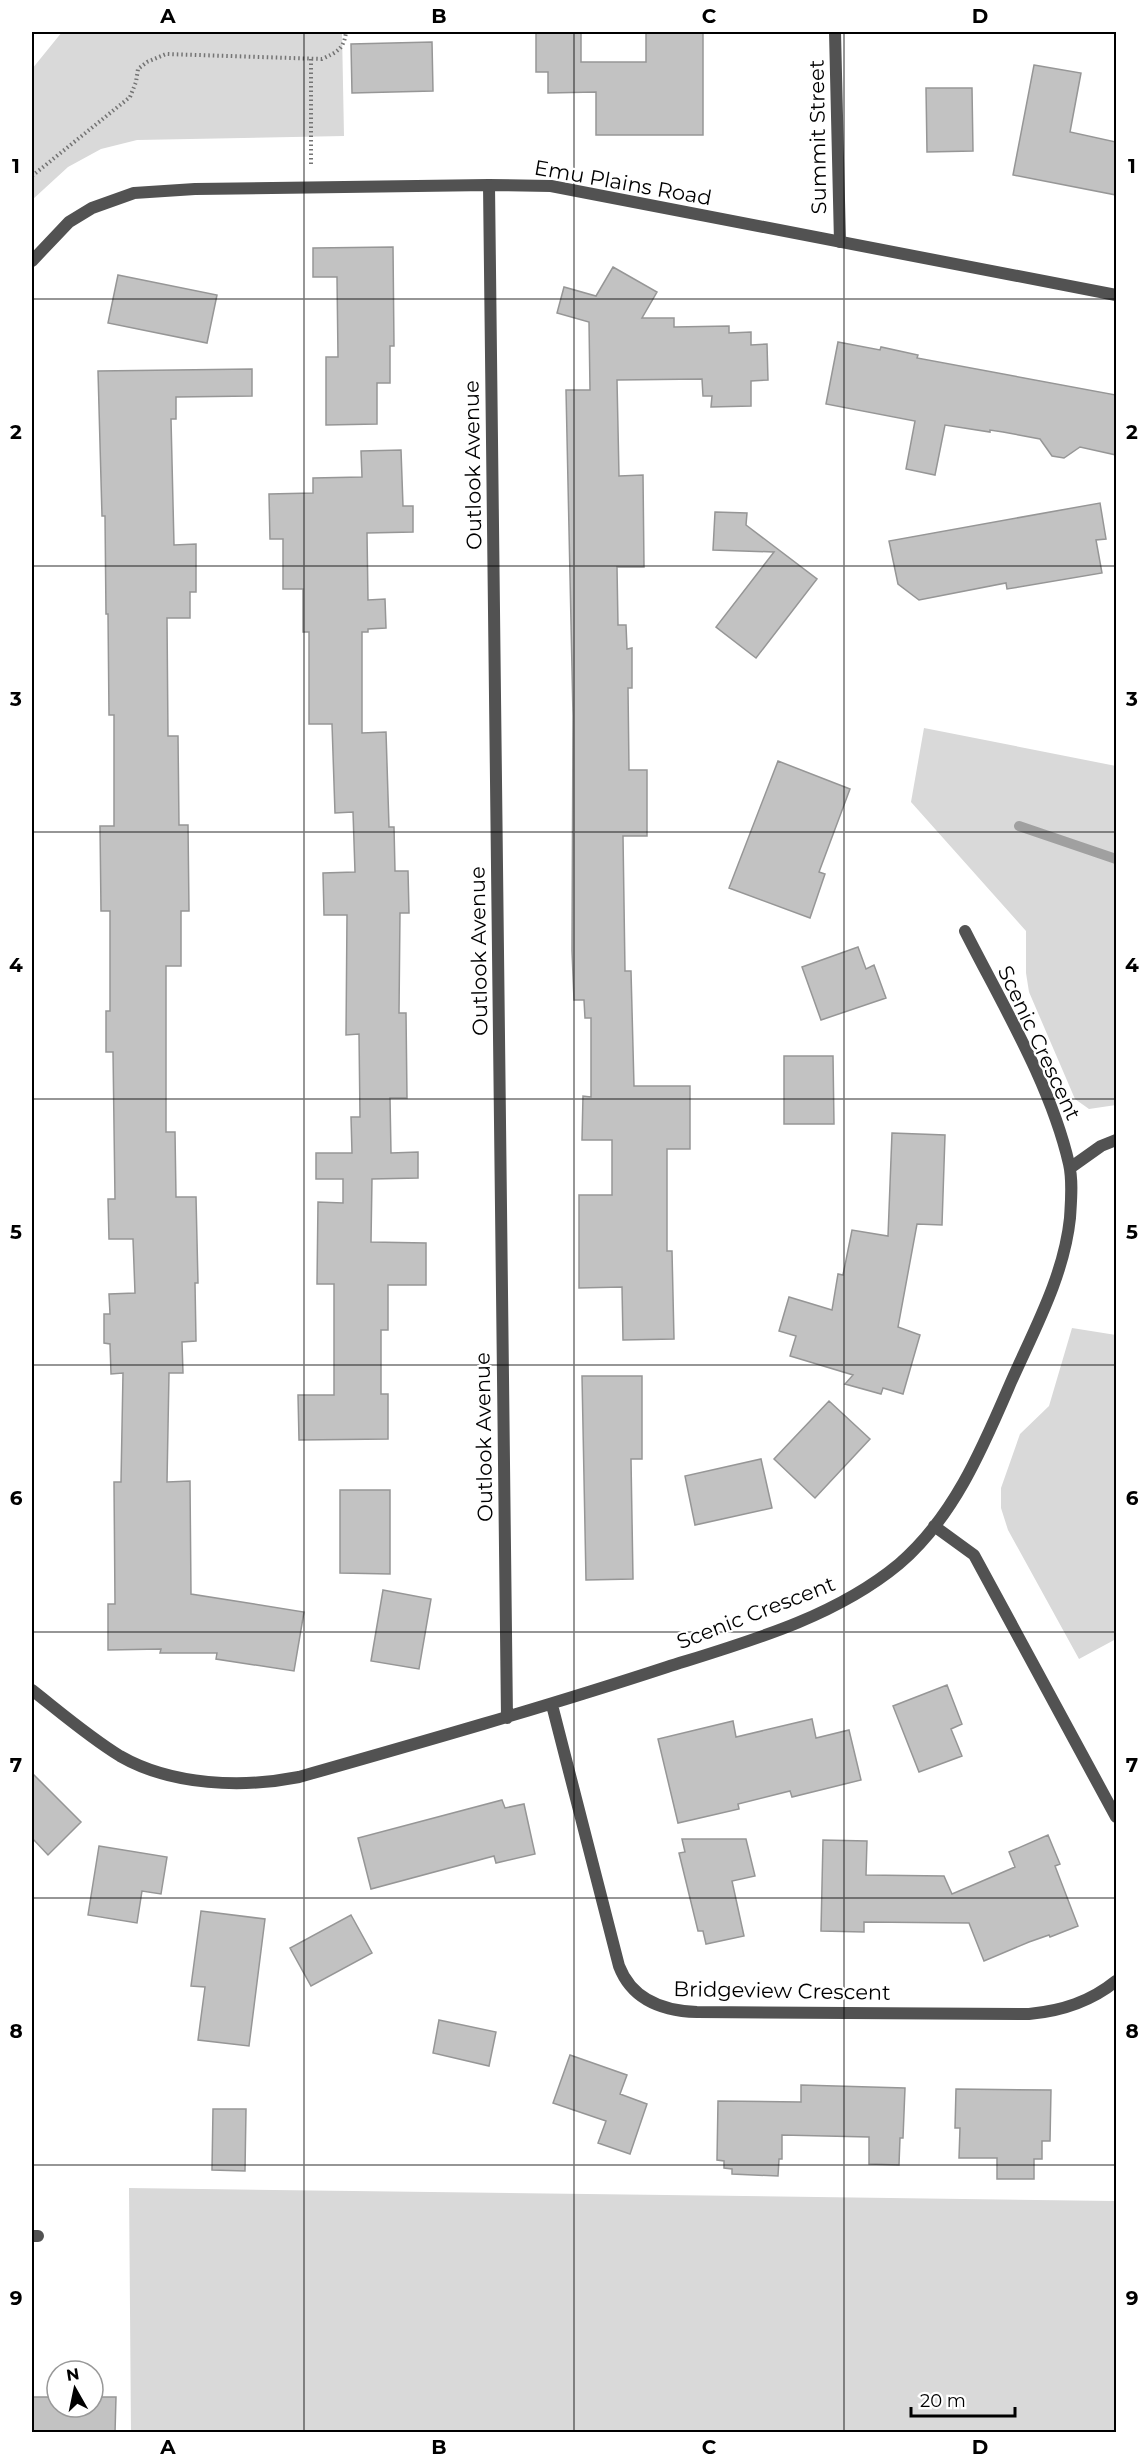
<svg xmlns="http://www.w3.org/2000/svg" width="1148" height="2464" font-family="Montserrat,sans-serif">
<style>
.green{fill:#d9d9d9}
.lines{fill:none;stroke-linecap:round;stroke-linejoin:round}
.stream{stroke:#a0a0a0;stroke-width:10}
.building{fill:#c2c2c2;stroke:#969696;stroke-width:1.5}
.path{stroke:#747474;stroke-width:4;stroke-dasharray:1.5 3;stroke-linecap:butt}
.minor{stroke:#525252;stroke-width:12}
.tertiary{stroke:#525252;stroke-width:12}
.grid{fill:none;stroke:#000;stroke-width:1.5;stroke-opacity:0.55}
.labels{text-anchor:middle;stroke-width:4.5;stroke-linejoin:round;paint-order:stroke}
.street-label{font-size:21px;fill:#000;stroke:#fff}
.neatline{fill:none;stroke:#000;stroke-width:2}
.grid-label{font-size:20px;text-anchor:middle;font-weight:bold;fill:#000}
</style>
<rect width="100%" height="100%" fill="#fff"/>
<path class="green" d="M 62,32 L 342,32 L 344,136 L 137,140 L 101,149 L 68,167 L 32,200 L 32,69 Z
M 924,728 L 1116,766 L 1116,1105 L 1089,1109 L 1075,1099 L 1029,992 L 1026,973 L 1026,931 L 911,802 Z
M 1072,1328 L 1116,1335 L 1116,1639 L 1079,1659 L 1008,1530 L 1001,1508 L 1001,1488 L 1020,1434 L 1049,1406 Z
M 129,2188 L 1116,2201 L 1116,2432 L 131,2432 Z"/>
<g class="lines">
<path class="stream" d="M 1019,826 L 1116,859"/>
</g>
<path class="building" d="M 536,32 L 581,32 L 581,62 L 646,62 L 646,32 L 703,32 L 703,135 L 596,135 L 596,92 L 548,93 L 548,72 L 536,72 Z
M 432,42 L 433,91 L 352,93 L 351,44 Z
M 1034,65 L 1081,73 L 1070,132 L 1116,142 L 1116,195 L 1013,175 Z
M 926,88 L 972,88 L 973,151 L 927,152 Z
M 393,247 L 394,346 L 390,346 L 390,383 L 377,383 L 377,424 L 326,425 L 326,357 L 338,357 L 337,277 L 313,277 L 313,248 Z
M 613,267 L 657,292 L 642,318 L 674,318 L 674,327 L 729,326 L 729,333 L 751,332 L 751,345 L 767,344 L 768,380 L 751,381 L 751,406 L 711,407 L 712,396 L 703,396 L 702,379 L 617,380 L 619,476 L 643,475 L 644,567 L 617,567 L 618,625 L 626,625 L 627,649 L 632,648 L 632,688 L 628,688 L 629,770 L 647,770 L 647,836 L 623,836 L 625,971 L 631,971 L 634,1086 L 690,1086 L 690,1149 L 667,1149 L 667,1251 L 672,1251 L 674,1339 L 623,1340 L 622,1287 L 579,1288 L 579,1195 L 612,1195 L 612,1140 L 582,1140 L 583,1096 L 591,1097 L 591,1018 L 585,1018 L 584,1000 L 574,1000 L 572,951 L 573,716 L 566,390 L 590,390 L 589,322 L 557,313 L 564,287 L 596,296 Z
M 118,275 L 217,295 L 207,343 L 108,323 Z
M 838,342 L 880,350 L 881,347 L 918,355 L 917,358 L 1116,395 L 1116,455 L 1080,447 L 1064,458 L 1052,456 L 1040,439 L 1003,432 L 990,430 L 990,432 L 945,425 L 935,475 L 906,469 L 915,421 L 826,404 Z
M 252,369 L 252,396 L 176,397 L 176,419 L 171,419 L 174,545 L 196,544 L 196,592 L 190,592 L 190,618 L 167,618 L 168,736 L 178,736 L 179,825 L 188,825 L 189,911 L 181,911 L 181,966 L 166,966 L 166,1132 L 175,1132 L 176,1197 L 196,1197 L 198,1283 L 195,1283 L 196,1341 L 182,1342 L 183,1373 L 169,1373 L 167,1482 L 190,1481 L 191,1594 L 304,1612 L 294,1671 L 216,1659 L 217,1653 L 160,1653 L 161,1649 L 108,1650 L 108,1604 L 115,1604 L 114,1482 L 121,1482 L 123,1373 L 111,1374 L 110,1344 L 104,1343 L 104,1314 L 110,1314 L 109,1294 L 135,1293 L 133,1239 L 109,1239 L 108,1199 L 115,1199 L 113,1052 L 106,1052 L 106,1011 L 110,1011 L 110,911 L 101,911 L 100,826 L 114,826 L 114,715 L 109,715 L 108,614 L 106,614 L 105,516 L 102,516 L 98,371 Z
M 401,450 L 403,506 L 413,506 L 413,532 L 367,533 L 368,600 L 385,599 L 386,628 L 368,629 L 368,632 L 362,632 L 362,733 L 386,732 L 389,827 L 394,827 L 395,871 L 408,871 L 409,913 L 400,913 L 399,1013 L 406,1013 L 407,1098 L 390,1098 L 391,1153 L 418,1152 L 418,1178 L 372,1179 L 371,1242 L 426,1243 L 426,1285 L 388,1285 L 388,1330 L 381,1330 L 381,1394 L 388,1394 L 388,1439 L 299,1440 L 298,1395 L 334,1395 L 334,1284 L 317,1284 L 318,1202 L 343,1203 L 343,1179 L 316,1179 L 316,1153 L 352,1153 L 351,1117 L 360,1117 L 359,1034 L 346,1035 L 347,915 L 324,915 L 323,873 L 355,872 L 353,812 L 335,813 L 332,724 L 309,724 L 309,632 L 303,632 L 303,589 L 283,589 L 283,539 L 270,539 L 269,494 L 313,493 L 313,478 L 362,477 L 361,451 Z
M 1100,503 L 1106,539 L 1096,540 L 1102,573 L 1007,589 L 1006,583 L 919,600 L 898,584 L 889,541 Z
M 715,512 L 747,513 L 746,525 L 817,579 L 756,658 L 716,627 L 774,552 L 713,550 Z
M 778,761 L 850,789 L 819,872 L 825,874 L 810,918 L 729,888 Z
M 858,947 L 866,969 L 874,965 L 886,998 L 821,1020 L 802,967 Z
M 784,1056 L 833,1056 L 834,1124 L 784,1124 Z
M 892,1133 L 945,1135 L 942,1225 L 917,1224 L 898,1327 L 920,1335 L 903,1394 L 883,1388 L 881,1394 L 845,1384 L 853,1375 L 790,1356 L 796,1336 L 779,1331 L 789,1297 L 832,1310 L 838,1274 L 843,1275 L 852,1230 L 888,1236 Z
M 582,1376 L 642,1376 L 642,1459 L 631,1459 L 633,1579 L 586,1580 Z
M 829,1401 L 870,1439 L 815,1498 L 774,1459 Z
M 761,1459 L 772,1508 L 695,1525 L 685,1476 Z
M 340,1490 L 390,1490 L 390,1574 L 340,1573 Z
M 383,1590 L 431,1599 L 419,1669 L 371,1661 Z
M 947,1685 L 962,1724 L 951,1729 L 962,1756 L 919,1772 L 893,1706 Z
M 812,1719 L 816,1738 L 849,1730 L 861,1780 L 792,1797 L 790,1791 L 738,1804 L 739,1809 L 678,1823 L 658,1739 L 733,1721 L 736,1737 Z
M 32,1773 L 81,1822 L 48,1855 L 32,1838 Z
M 502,1800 L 505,1808 L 524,1804 L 535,1854 L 496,1863 L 494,1856 L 371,1889 L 358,1838 Z
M 1048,1835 L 1060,1864 L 1055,1866 L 1078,1926 L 1050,1937 L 1049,1935 L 1029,1942 L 984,1961 L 969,1923 L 864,1922 L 864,1932 L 821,1931 L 823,1840 L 867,1841 L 866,1875 L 944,1876 L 952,1894 L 1015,1867 L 1009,1852 Z
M 682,1839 L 746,1839 L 755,1876 L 732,1881 L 744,1936 L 706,1944 L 703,1931 L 698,1931 L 679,1853 L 685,1852 Z
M 99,1846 L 167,1857 L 161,1894 L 142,1891 L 137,1923 L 88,1915 Z
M 201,1911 L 265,1919 L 249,2046 L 198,2040 L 205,1987 L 191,1986 Z
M 351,1915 L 372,1953 L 311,1986 L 290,1948 Z
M 439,2020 L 496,2032 L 489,2066 L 433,2053 Z
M 570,2055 L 627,2075 L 620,2094 L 647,2104 L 630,2154 L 598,2143 L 606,2121 L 553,2103 Z
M 801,2085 L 905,2088 L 903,2138 L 900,2138 L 899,2165 L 869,2164 L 869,2137 L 782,2135 L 782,2159 L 779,2159 L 778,2176 L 732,2174 L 732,2169 L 724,2168 L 724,2161 L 717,2160 L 718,2101 L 801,2102 Z
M 956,2089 L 1051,2090 L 1050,2141 L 1042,2141 L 1042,2159 L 1034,2159 L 1034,2179 L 997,2179 L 997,2158 L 959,2158 L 960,2128 L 955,2128 Z
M 213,2109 L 246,2109 L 245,2171 L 212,2170 Z
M 32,2397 L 57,2397 L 57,2407 L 93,2407 L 93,2397 L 116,2397 L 115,2433 L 32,2433 Z"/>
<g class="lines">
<path class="path" d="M 311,59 L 311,164
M 32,176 L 130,97 L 136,82 L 138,69 L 147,62 L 166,54 L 322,59 C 337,52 344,49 346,32"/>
<path class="minor" d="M 835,32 L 840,242
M 489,185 L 507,1718
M 1070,1168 L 1101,1146 L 1116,1140
M 934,1526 L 974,1555 L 1116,1817
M 32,1690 C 60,1712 89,1737 120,1756 C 172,1786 243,1788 299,1777 C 422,1742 545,1707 667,1667 C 747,1642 834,1618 899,1564 C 954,1517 983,1447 1011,1382 C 1034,1330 1064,1276 1070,1218 C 1071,1201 1073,1181 1069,1164 C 1051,1085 1002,1004 965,931
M 552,1705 L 619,1966 C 632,2000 664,2011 697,2012 L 1029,2014 C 1062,2011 1090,2002 1116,1981
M 32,2236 L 38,2236"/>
<path class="tertiary" d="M 32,261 L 69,222 L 92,208 L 134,193 L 195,189 L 489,185 L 551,186 L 1116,295"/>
</g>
<path class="grid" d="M 304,32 L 304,2432M 574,32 L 574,2432M 844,32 L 844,2432M 32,299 L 1116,299M 32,566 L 1116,566M 32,832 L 1116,832M 32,1099 L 1116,1099M 32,1365 L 1116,1365M 32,1632 L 1116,1632M 32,1898 L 1116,1898M 32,2165 L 1116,2165"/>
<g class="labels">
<g class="street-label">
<text transform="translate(818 137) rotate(-91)" y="7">Summit Street</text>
<text transform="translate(623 183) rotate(10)" y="7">Emu Plains Road</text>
<text transform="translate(473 465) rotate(-91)" y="7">Outlook Avenue</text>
<text transform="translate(479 951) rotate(-91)" y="7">Outlook Avenue</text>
<text transform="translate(1039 1043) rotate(65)" y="7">Scenic Crescent</text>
<text transform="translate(484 1437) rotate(-91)" y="7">Outlook Avenue</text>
<text transform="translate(756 1613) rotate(-21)" y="7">Scenic Crescent</text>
<text transform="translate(782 1991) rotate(1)" y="7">Bridgeview Crescent</text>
</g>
</g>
<rect width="1148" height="2464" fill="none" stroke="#ffffff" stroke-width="66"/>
<g transform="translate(75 2389) rotate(351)"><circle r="28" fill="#ffffff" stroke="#999999" stroke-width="1.5"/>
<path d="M0-4.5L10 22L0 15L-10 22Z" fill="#000000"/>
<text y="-9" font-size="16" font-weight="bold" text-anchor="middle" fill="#000000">N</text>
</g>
<path d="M911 2407v9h104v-9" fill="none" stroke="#000000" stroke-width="3"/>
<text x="920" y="2407" font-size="18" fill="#000000" stroke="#ffffff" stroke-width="4.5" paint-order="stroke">20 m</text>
<rect x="33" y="33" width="1082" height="2398" class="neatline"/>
<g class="grid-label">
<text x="168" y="23">A</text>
<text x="439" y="23">B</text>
<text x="709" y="23">C</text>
<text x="980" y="23">D</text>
<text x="16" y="173">1</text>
<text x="1132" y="173">1</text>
<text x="16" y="439">2</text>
<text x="1132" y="439">2</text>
<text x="16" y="706">3</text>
<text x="1132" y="706">3</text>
<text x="16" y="972">4</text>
<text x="1132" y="972">4</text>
<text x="16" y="1239">5</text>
<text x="1132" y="1239">5</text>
<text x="16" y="1505">6</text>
<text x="1132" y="1505">6</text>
<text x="16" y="1772">7</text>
<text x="1132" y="1772">7</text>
<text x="16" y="2038">8</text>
<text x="1132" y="2038">8</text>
<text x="16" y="2305">9</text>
<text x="1132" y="2305">9</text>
<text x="168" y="2454">A</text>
<text x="439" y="2454">B</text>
<text x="709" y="2454">C</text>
<text x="980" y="2454">D</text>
</g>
</svg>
